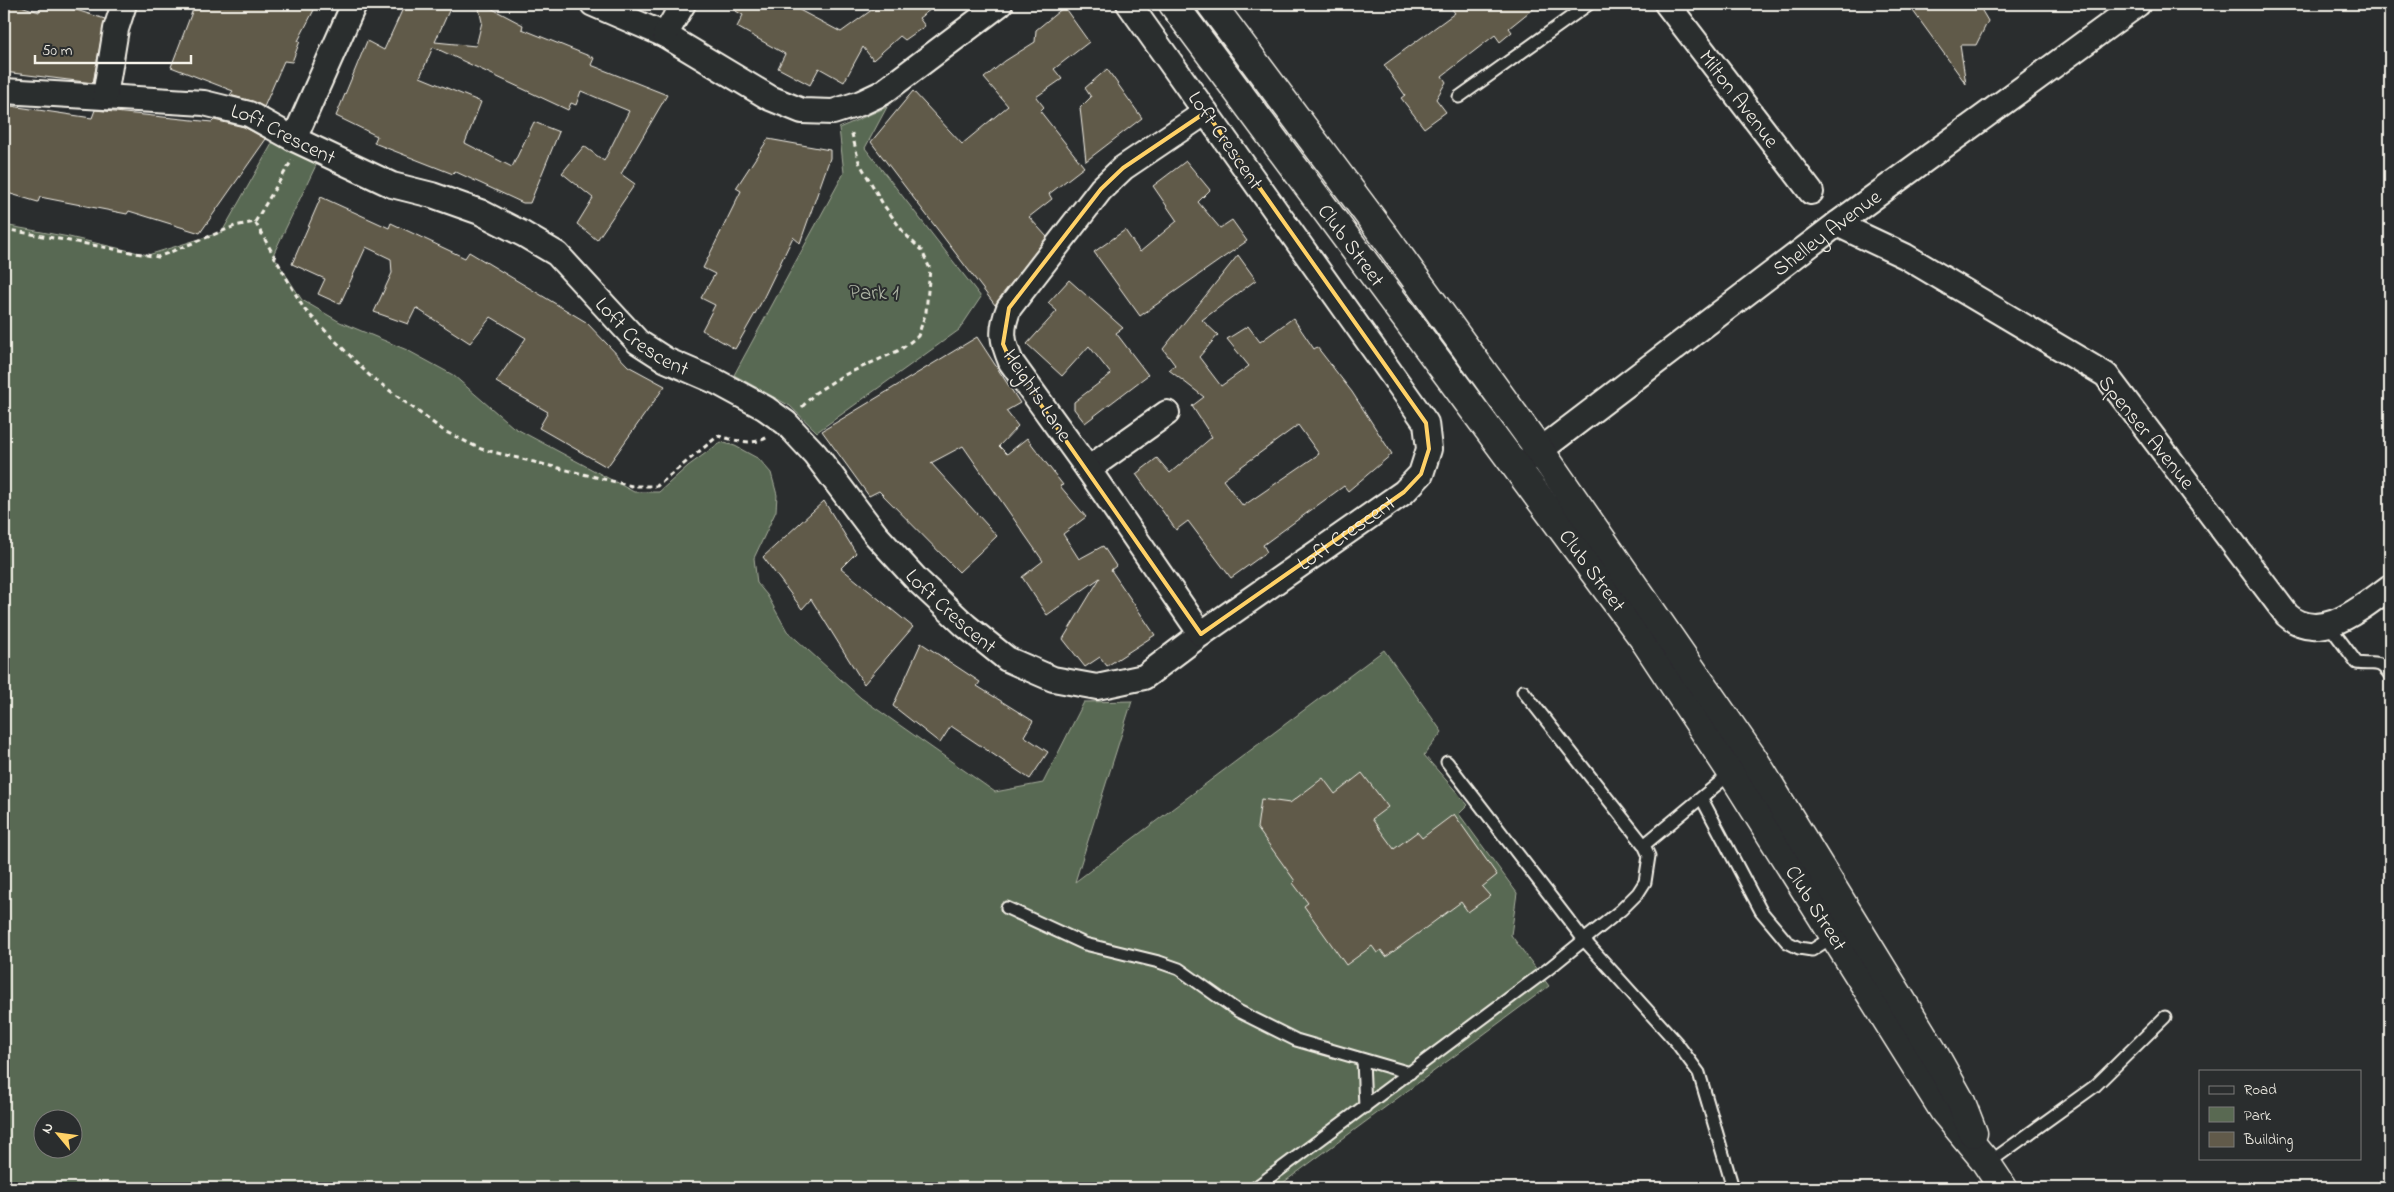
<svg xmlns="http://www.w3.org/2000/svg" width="2394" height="1192" font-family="'Indie Flower',sans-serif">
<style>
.green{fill:#596952;stroke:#a6ad9d;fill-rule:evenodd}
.building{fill:#615a4a;stroke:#f4f1e8;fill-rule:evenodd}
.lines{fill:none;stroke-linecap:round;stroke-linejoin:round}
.lane-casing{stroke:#f4f1e8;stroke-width:15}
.street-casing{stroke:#f4f1e8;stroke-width:28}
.secondary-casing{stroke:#f4f1e8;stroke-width:31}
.path{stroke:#f4f1e8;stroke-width:3;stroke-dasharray:5 4;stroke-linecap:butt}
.lane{stroke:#2a2d2e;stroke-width:11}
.street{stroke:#2a2d2e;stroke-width:24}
.secondary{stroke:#2a2d2e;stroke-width:28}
.marked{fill:none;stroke:#ffd166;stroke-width:4;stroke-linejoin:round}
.labels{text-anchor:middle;stroke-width:4;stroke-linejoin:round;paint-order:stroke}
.street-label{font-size:21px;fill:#f4f1e8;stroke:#2a2d2e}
.park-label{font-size:21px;fill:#aeb4a4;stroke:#2a2d2e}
</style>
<rect width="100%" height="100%" fill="#2a2d2e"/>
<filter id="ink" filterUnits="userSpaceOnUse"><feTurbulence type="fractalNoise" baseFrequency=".02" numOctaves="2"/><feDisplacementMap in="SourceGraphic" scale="10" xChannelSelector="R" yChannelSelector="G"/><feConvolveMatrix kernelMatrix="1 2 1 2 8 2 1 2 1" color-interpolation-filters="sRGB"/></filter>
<g filter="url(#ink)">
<path class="green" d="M 887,107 L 865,148 L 981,297 L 959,330 L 817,432 L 790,406 L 734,375 L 844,173 L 839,128 Z
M 273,142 L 318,161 L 273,255 L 302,300 L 340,322 L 407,350 L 453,375 L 513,427 L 634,492 L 659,492 L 688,466 L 721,442 L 735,446 L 759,459 L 771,473 L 777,495 L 776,511 L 754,558 L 757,583 L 767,595 L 787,631 L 861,698 L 995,792 L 1043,783 L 1084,702 L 1132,701 L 1075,882 L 1384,650 L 1442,732 L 1424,755 L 1468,805 L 1459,814 L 1517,893 L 1511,935 L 1549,986 L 1276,1188 L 4,1188 L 4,225 L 69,237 L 148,255 L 222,232 ZM 42,1120 L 72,1120 L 72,1150 L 42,1150 Z"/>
<path class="building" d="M 4,4 L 15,4 L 39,12 L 40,4 L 57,4 L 105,19 L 93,83 L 4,72 Z
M 195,4 L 317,4 L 298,41 L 300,41 L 292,62 L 284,61 L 264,107 L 252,101 L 230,95 L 233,91 L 171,67 Z
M 405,4 L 452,4 L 435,42 L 476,46 L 482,22 L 478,4 L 483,4 L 523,25 L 522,29 L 594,58 L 591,65 L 667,95 L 621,174 L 635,184 L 597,240 L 577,224 L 593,198 L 562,173 L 584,146 L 604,161 L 629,111 L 581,91 L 576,105 L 571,103 L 568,110 L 433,47 L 420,77 L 481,102 L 465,143 L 512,167 L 534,122 L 559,132 L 530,203 L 523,203 L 454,171 L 453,174 L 374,143 L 377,136 L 336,116 L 367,41 L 384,50 Z
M 723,4 L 788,4 L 841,32 L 880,4 L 938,4 L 919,18 L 925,26 L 905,40 L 900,36 L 873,60 L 863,47 L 844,82 L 819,68 L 810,85 L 778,68 L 785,54 L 737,27 L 743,15 Z
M 1448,4 L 1539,4 L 1509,28 L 1512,32 L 1500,42 L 1495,35 L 1442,76 L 1446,82 L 1436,99 L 1446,112 L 1424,128 L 1401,98 L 1405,95 L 1384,65 L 1455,13 Z
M 1908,4 L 1978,4 L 1988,21 L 1976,45 L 1960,45 L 1966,84 Z
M 1064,7 L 1089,42 L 1054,69 L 1062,79 L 1036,97 L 1044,107 L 1040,111 L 1084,167 L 1049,194 L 1052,199 L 1029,217 L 1047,237 L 995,305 L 871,142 L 913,91 L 962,144 L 1008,106 L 984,78 L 1005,61 L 1035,42 L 1036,30 Z
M 1107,69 L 1142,118 L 1086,161 L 1080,108 L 1091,97 L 1085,88 Z
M 11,106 L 92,118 L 95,110 L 212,122 L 214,120 L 244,127 L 266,139 L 200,233 L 129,211 L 127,214 L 40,197 L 38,202 L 4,192 L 4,130 Z
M 768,139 L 830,150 L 830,158 L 800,243 L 793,237 L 761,303 L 735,349 L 702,330 L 715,305 L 701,298 L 715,274 L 703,268 L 741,191 L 736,188 Z
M 1186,161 L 1210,190 L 1198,202 L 1220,228 L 1232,220 L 1247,241 L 1140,316 L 1094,252 L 1125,230 L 1140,252 L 1177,221 L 1153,186 Z
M 321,197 L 389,228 L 391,223 L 465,258 L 469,252 L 586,322 L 628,366 L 665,386 L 607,467 L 539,428 L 548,412 L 496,382 L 526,338 L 491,317 L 470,343 L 416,308 L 408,324 L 374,312 L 392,273 L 391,259 L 366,247 L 340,304 L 318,294 L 325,279 L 292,264 Z
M 1238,255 L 1256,280 L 1202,320 L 1218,335 L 1199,357 L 1221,386 L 1249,366 L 1227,339 L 1248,326 L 1260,342 L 1293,318 L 1314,349 L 1317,347 L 1352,392 L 1392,454 L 1348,491 L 1344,486 L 1263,545 L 1267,552 L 1231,578 L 1188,521 L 1176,530 L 1136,474 L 1157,458 L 1170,473 L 1212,437 L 1192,406 L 1204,397 L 1169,370 L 1175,365 L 1163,349 ZM 1298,425 L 1319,454 L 1243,506 L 1223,480 Z
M 1069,280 L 1123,328 L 1116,333 L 1148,375 L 1085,423 L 1074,409 L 1074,402 L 1111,374 L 1089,346 L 1062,376 L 1027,344 L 1057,311 L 1048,303 Z
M 977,337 L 1020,403 L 1006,411 L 1018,426 L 999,446 L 1007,454 L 1027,438 L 1063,485 L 1060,486 L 1086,517 L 1063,534 L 1079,559 L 1103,546 L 1116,566 L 1111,570 L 1155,635 L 1107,666 L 1100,657 L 1085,667 L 1063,639 L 1100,578 L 1047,615 L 1022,577 L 1043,561 L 963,446 L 931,463 L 997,536 L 959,572 L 879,491 L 869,496 L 822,431 Z
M 824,501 L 856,553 L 841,568 L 913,627 L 864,684 L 811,599 L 802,609 L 763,557 Z
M 921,643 L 980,682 L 977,686 L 1033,721 L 1024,736 L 1048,752 L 1030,779 L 951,726 L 940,743 L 893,706 Z
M 1362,773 L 1388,807 L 1372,819 L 1394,849 L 1417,832 L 1422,838 L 1454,814 L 1497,875 L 1482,887 L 1490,896 L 1468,912 L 1461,902 L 1386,957 L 1381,950 L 1377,953 L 1372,946 L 1346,965 L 1304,906 L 1308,903 L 1293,883 L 1295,881 L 1257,828 L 1261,799 L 1290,803 L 1323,778 L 1335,794 Z"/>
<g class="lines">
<defs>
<path id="lane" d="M 1459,97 L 1589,4
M 2328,624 L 2357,663 C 2374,666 2378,658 2390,675
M 1447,762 L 1584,940 L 1676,1042 L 1699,1073 L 1733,1188
M 1702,799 L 1761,911 L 1787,942 L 1799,948 L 1812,950 L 1834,936
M 1644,845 L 1731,773
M 1007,908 L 1085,944 L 1159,962 L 1179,969 L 1238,1011 L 1296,1040 L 1410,1073
M 1363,1060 L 1365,1107
M 1987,1164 L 2095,1086 L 2165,1017
M 1255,1188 L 1547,970 L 1621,910 L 1638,893 L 1645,882 L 1649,856 L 1644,845 L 1523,691"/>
<g id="street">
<path d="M 593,4 L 665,35 L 770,98 L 802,111 L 833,112 L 861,103 L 882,93 L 1000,4"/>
<path id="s1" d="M 1667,4 L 1811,192"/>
<path d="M 665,35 L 683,4"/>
<path id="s2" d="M 4,91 L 204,103 L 249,114 L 294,139 L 392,185 L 432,195 L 480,212 L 523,234 L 557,254 L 638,342 L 666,360 L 717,382 L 765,408 L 786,423 L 815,454 L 876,535 L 917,580 L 966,626 L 1007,659 L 1053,679 L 1097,687 L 1144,677 L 1201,634 L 1404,492 L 1421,474 L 1429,449 L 1426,423 L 1412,403 L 1129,4"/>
<path d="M 105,96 L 116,29 L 124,4"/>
<path d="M 294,139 L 354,4"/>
<path d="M 1837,224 L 1905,256 L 2106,375 L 2287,615 C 2320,645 2362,607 2390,587"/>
<path id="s3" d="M 1525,462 L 1837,224 L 2138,4"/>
<path d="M 1088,469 L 1167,413"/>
<path d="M 1201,634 L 1088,469 L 1011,362 C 1002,341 1000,330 1009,308 L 1101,189 L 1123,168 L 1206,112"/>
</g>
<g id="secondary">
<path id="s4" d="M 1173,4 L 1643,638 L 1732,773 L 1944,1111 L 1983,1158 L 2003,1188"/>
<path d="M 1211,4 L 1386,238 L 1541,452 L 1753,758 L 1932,1050 L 1961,1102 L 1973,1133"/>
</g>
</defs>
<use href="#lane" class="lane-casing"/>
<use href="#street" class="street-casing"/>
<use href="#secondary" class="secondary-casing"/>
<path class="path" d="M 255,222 L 292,160
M 4,229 L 158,257 L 235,226 L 255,222 L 304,309 L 369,375 L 444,431 L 481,449 L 632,486 L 657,486 L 718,436 C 735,440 754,447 769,436
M 802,407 L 815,393 L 842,376 L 900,350 L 918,336 L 926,312 L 930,269 L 922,251 L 904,233 L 883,204 L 859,162 L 851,130"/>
<use href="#lane" class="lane"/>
<use href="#street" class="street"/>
<use href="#secondary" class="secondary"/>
</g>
</g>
<path class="marked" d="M 1206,112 L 1426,423 L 1429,449 L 1421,474 L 1404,492 L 1201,634 L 1011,362 L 1003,344 L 1009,308 L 1101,189 L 1123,168 Z"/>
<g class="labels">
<g class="street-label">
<text dy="7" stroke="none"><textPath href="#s1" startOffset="119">Milton Avenue</textPath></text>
<text dy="7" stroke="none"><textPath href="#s2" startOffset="286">Loft Crescent</textPath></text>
<text transform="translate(1226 140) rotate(55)" y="7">Loft Crescent</text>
<text dy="7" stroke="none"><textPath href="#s3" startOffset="379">Shelley Avenue</textPath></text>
<text dy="7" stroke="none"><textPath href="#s4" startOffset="300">Club Street</textPath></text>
<text dy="7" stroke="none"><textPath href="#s2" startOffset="706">Loft Crescent</textPath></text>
<text transform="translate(1038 395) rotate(56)" y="7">Heights Lane</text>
<text transform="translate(2147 432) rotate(51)" y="7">Spenser Avenue</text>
<text dy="7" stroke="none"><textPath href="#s2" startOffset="1591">Loft Crescent</textPath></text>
<text dy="7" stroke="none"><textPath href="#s4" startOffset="705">Club Street</textPath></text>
<text dy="7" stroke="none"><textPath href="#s2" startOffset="1126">Loft Crescent</textPath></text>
<text dy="7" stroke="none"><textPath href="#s4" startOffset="1110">Club Street</textPath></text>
</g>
<g class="park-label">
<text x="874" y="299">Park 1</text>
</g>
</g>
<rect width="2394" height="1192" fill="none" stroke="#2a2d2e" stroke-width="20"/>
<rect x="10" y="10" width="2374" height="1172" fill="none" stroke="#f4f1e8" stroke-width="2" filter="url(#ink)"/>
<rect x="2199" y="1070" width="162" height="90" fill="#2a2d2e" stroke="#7b7b78"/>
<rect x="2209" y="1086" width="25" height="8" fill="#2a2d2e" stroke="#7b7b78"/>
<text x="2244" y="1094" font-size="15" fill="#f4f1e8">Road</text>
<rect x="2209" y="1107" width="25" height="15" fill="#596952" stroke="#7b7b78"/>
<text x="2244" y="1120" font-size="15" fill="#f4f1e8">Park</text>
<rect x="2209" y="1132" width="25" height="15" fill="#615a4a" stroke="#7b7b78"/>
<text x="2244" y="1144" font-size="15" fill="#f4f1e8">Building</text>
<g transform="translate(58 1134) rotate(299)"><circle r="24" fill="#2a2d2e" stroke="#7b7b78"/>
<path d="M0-4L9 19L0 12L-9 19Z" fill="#ffd166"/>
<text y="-8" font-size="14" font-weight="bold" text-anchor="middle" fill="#f4f1e8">N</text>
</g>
<path d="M35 55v8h156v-8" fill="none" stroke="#f4f1e8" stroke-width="2.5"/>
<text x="42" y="55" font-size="15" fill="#f4f1e8" stroke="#2a2d2e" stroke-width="4" paint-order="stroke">50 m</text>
</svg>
